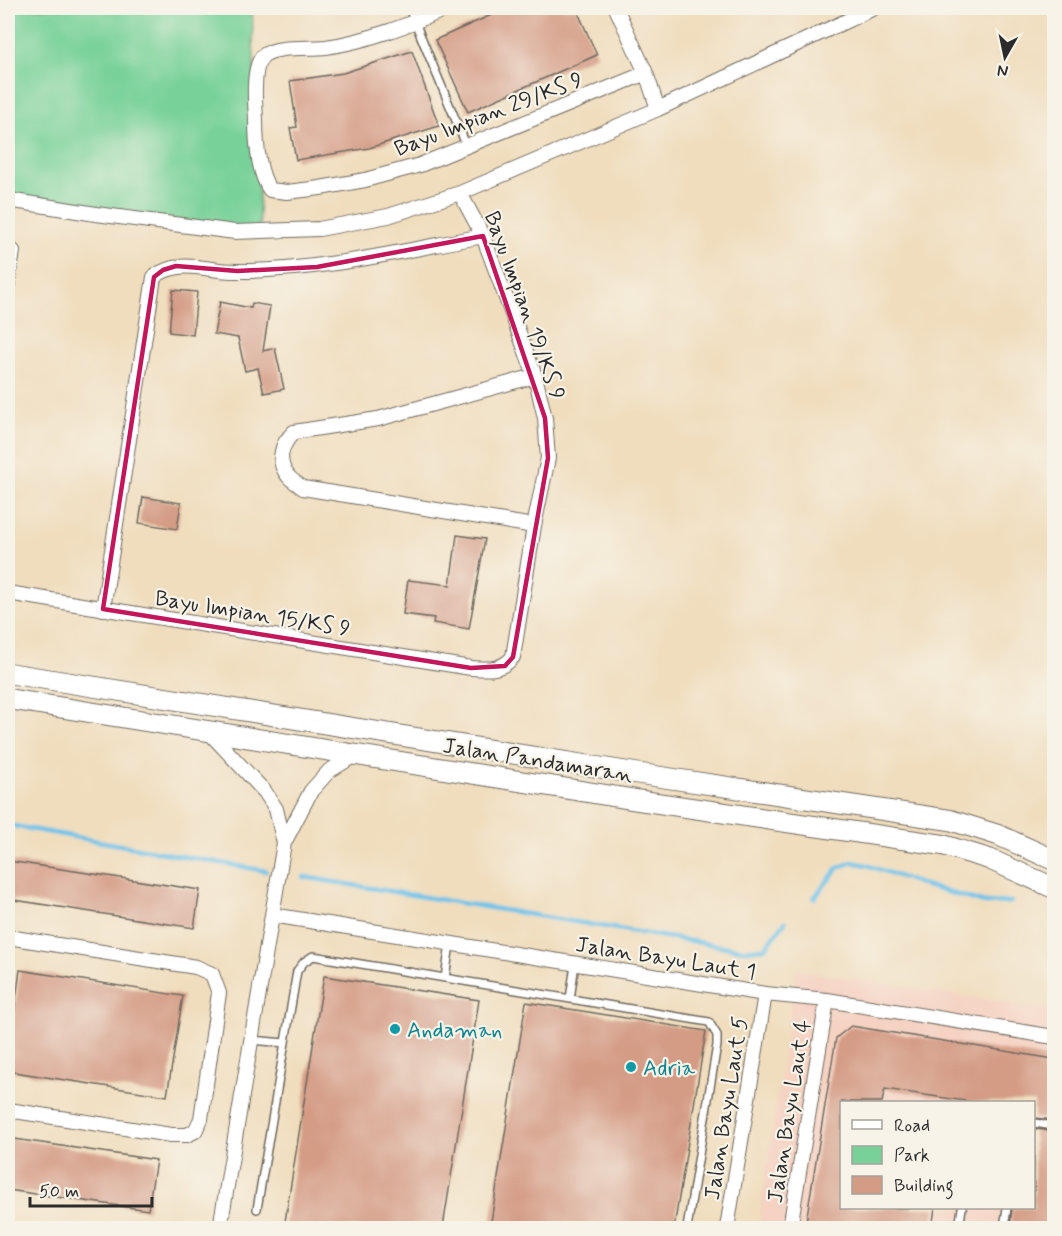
<svg xmlns="http://www.w3.org/2000/svg" width="1062" height="1236" font-family="Mynerve,sans-serif">
<style>
.built{fill:#f5d2c2;fill-rule:evenodd}
.green{fill:#77d198;stroke:#517e62;stroke-width:1.5}
.lines{fill:none;stroke-linecap:round;stroke-linejoin:round}
.stream{stroke:#6dc2ea;stroke-width:4.5}
.building{fill:#d49b85}
.lane-casing{stroke:#70695e;stroke-width:10}
.street-casing{stroke:#70695e;stroke-width:16}
.secondary-casing{stroke:#70695e;stroke-width:22}
.lane{stroke:#fff;stroke-width:7}
.street{stroke:#fff;stroke-width:14}
.secondary{stroke:#fff;stroke-width:20}
.marked{fill:none;stroke:#c2185b;stroke-width:4.5;stroke-linejoin:round}
.culture-dot{fill:#0f9aa8;stroke:#f7f3e8;stroke-width:2}
.labels{text-anchor:middle;stroke-width:4.5;stroke-linejoin:round;paint-order:stroke}
.street-label{font-size:22px;fill:#2b2b2b;stroke:#f7f3e8}
.culture-label{font-size:22px;fill:#0d838f;stroke:#f7f3e8;text-anchor:start}
</style>
<rect width="100%" height="100%" fill="#f7f3e8"/>
<filter id="ink" filterUnits="userSpaceOnUse"><feTurbulence type="fractalNoise" baseFrequency=".0167" numOctaves="2"/><feDisplacementMap in="SourceGraphic" scale="12" xChannelSelector="R" yChannelSelector="G"/><feConvolveMatrix kernelMatrix="1 2 1 2 8 2 1 2 1" color-interpolation-filters="sRGB"/></filter>
<filter id="wash" filterUnits="userSpaceOnUse"><feTurbulence type="fractalNoise" baseFrequency=".008" numOctaves="4" result="noise"/><feDisplacementMap in="SourceGraphic" scale="24" xChannelSelector="R" yChannelSelector="G"/><feGaussianBlur stdDeviation="1.35" result="paint"/><feColorMatrix in="noise" values="0 0 0 0 0 0 0 0 0 0 0 0 0 0 0 0 0 1.4 0 .05"/><feComposite in="paint" operator="in"/></filter>
<g filter="url(#wash)">
<rect width="100%" height="100%" fill="#f0ddbd"/>
<path class="built" d="M 796,970 L 1054,1010 L 1054,1228 L 758,1228 ZM 842,1102 L 1034,1102 L 1034,1208 L 842,1208 Z"/>
<path class="green" d="M 8,8 L 252,8 L 260,231 L 8,199 Z"/>
<g class="lines">
<path class="stream" d="M 8,825 L 266,871
M 304,877 L 745,950 L 765,948 L 785,922
M 814,898 L 838,868 L 852,862 L 867,865 L 923,885 L 985,903 L 1011,902"/>
</g>
<g id="blocks">
<path class="building" d="M 507,8 L 576,8 L 597,55 L 468,112 L 435,40 Z
M 412,51 L 439,126 L 369,148 L 296,160 L 290,128 L 297,127 L 290,81 L 343,73 Z
M 173,290 L 197,292 L 193,335 L 169,332 Z
M 220,302 L 251,308 L 252,303 L 270,306 L 263,351 L 275,348 L 284,389 L 264,393 L 258,368 L 245,371 L 238,338 L 214,334 Z
M 143,497 L 181,503 L 177,529 L 139,523 Z
M 457,535 L 485,539 L 469,629 L 433,623 L 434,618 L 403,614 L 408,580 L 450,585 Z
M 8,861 L 200,890 L 194,928 L 8,899 Z
M 20,970 L 183,996 L 167,1096 L 8,1071 L 8,1056 Z
M 324,976 L 479,1000 L 444,1221 L 444,1228 L 284,1228 Z
M 526,1002 L 706,1031 L 674,1228 L 490,1228 Z
M 851,1026 L 1054,1059 L 1054,1120 L 1034,1118 L 1034,1102 L 972,1102 L 885,1089 L 882,1102 L 842,1102 L 842,1208 L 935,1208 L 932,1228 L 805,1228 L 836,1038 Z
M 1034,1129 L 1054,1131 L 1054,1228 L 1010,1228 L 1012,1208 L 1034,1208 Z
M 8,1138 L 156,1160 L 148,1210 L 8,1190 Z"/>
</g>
</g>
<g filter="url(#ink)">
<use href="#blocks" fill-opacity="0" stroke="#70695e" stroke-width="1.5"/>
<g class="lines">
<defs>
<path id="lane" d="M 409,8 L 467,147
M 445,978 L 450,944
M 570,999 L 575,964
M 251,1040 L 285,1043
M 1034,1123 L 1054,1126
M 257,1209 L 297,971 L 304,962 L 313,956 L 709,1022 L 717,1035 L 717,1045 L 687,1228
M 959,1228 L 962,1208
M 1004,1228 L 1007,1208"/>
<path id="street" d="M 448,8 C 408,25 368,41 326,47 C 309,49 276,45 263,56 C 252,66 255,104 256,119 C 256,139 258,173 270,190 L 287,192 L 320,188 L 365,180 L 420,165 L 646,73
M 616,8 L 646,73 L 658,109
M 8,200 L 96,214 L 235,232 L 319,229 L 388,216 L 460,193 L 658,109 L 874,8
M 8,285 L 13,251
M 534,526 L 303,488 C 298,484 291,480 288,476 C 276,461 281,444 294,432 L 378,419 L 535,376
M 8,593 L 471,668 C 488,669 501,671 513,657 L 534,526 L 548,458 L 545,418 L 535,376 L 483,236 L 460,193
M 103,609 L 154,277 C 180,257 208,272 238,271 C 321,271 402,251 483,236
M 208,731 L 265,792 L 276,809 L 284,843
M 272,915 L 765,994 L 827,1000 L 1054,1037
M 8,937 L 196,967 L 212,974 L 219,993 L 201,1119 L 195,1131 L 187,1135 L 171,1135 L 8,1110
M 220,1228 L 284,843 L 311,791 L 329,771 L 357,754
M 727,1228 L 765,994
M 790,1228 L 827,1000"/>
<path id="secondary" d="M 8,673 L 641,774 L 950,820 L 998,835 L 1054,860
M 8,699 L 637,800 L 943,845 L 989,859 L 1054,888"/>
</defs>
<use href="#lane" class="lane-casing"/>
<use href="#street" class="street-casing"/>
<use href="#secondary" class="secondary-casing"/>
<use href="#lane" class="lane"/>
<use href="#street" class="street"/>
<use href="#secondary" class="secondary"/>
</g>
</g>
<path class="marked" d="M 483,236 L 545,418 L 548,458 L 513,657 L 505,666 L 471,668 L 103,609 L 154,277 L 163,270 L 176,266 L 237,271 L 317,267 Z"/>
<g class="culture-dot">
<circle cx="395" cy="1029" r="6"/>
<circle cx="631" cy="1067" r="6"/>
</g>
<g class="labels">
<g class="street-label">
<text transform="translate(488 113) rotate(-21)" y="8">Bayu Impian 29/KS 9</text>
<text transform="translate(526 305) rotate(70)" y="8">Bayu Impian 19/KS 9</text>
<text transform="translate(253 612) rotate(9)" y="8">Bayu Impian 15/KS 9</text>
<text transform="translate(538 759) rotate(9)" y="8">Jalan Pandamaran</text>
<text transform="translate(666 957) rotate(9)" y="8">Jalan Bayu Laut 1</text>
<text transform="translate(725 1108) rotate(-81)" y="8">Jalan Bayu Laut 5</text>
<text transform="translate(788 1111) rotate(-81)" y="8">Jalan Bayu Laut 4</text>
</g>
<g class="culture-label">
<text x="407" y="1037">Andaman</text>
<text x="643" y="1075">Adria</text>
</g>
</g>
<rect width="1062" height="1236" fill="none" stroke="#f7f3e8" stroke-width="30"/>
<rect x="840" y="1101" width="195" height="108" fill="#f7f3e8" stroke="#a5a39c" stroke-width="1.5"/>
<rect x="852" y="1120" width="30" height="9" fill="#ffffff" stroke="#a5a39c" stroke-width="1.5"/>
<text x="894" y="1131" font-size="18" fill="#2b2b2b">Road</text>
<rect x="852" y="1146" width="30" height="18" fill="#77d198" stroke="#a5a39c" stroke-width="1.5"/>
<text x="894" y="1161" font-size="18" fill="#2b2b2b">Park</text>
<rect x="852" y="1176" width="30" height="18" fill="#d49b85" stroke="#a5a39c" stroke-width="1.5"/>
<text x="894" y="1191" font-size="18" fill="#2b2b2b">Building</text>
<g transform="translate(1005 57) rotate(189)" stroke="#f7f3e8" stroke-width="4.5" paint-order="stroke">
<path d="M0-4.5L10 22L0 15L-10 22Z" fill="#2b2b2b"/>
<text y="-9" font-size="16" font-weight="bold" text-anchor="middle" fill="#2b2b2b">N</text>
</g>
<path d="M30 1197v9h122v-9" fill="none" stroke="#2b2b2b" stroke-width="3"/>
<text x="39" y="1197" font-size="18" fill="#2b2b2b" stroke="#f7f3e8" stroke-width="4.5" paint-order="stroke">50 m</text>
</svg>
